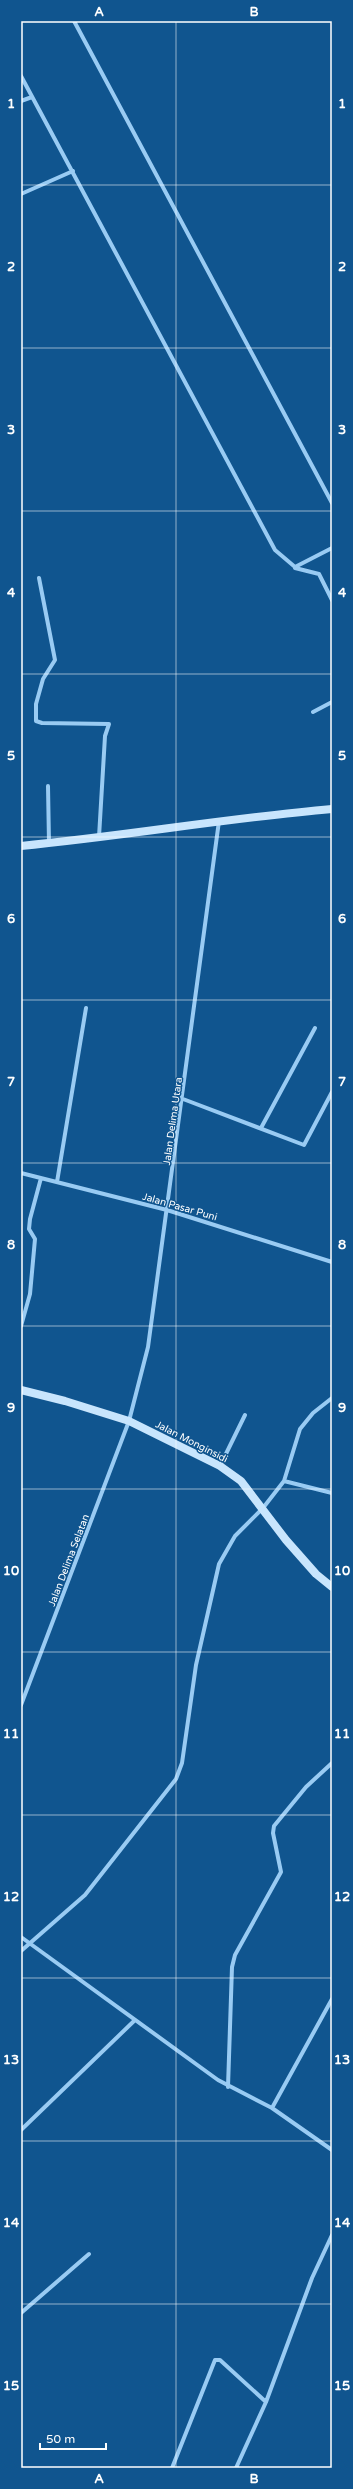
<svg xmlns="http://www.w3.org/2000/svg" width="353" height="2489" font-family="'Varela Round',sans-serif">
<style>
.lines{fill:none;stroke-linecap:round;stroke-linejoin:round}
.street{stroke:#99cbf3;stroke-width:4}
.secondary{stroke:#c8e5fd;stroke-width:8}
.grid{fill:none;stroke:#fff;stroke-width:1;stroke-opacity:0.55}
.labels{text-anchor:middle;stroke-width:3;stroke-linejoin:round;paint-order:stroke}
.street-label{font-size:10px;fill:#fff;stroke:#10558f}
.neatline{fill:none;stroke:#fff;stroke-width:1.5}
.grid-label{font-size:13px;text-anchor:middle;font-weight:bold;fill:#fff}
</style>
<rect width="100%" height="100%" fill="#10558f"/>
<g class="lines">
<path class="street" d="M 74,21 L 332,503
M 21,76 L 275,550 L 295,567 L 332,548
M 21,101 L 32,97
M 21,194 L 73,171
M 295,568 L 319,574 L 332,600
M 39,578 L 55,660 L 43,679 L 36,704 L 36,721 L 42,723 L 109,724 L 105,736 L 99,837
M 313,712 L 332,702
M 48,786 L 49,843
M 183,1099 L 304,1145 L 332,1092
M 261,1128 L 315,1028
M 21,1173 L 167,1210 L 332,1262
M 57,1182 L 86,1008
M 21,1326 L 30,1294 L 35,1239 L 29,1229 L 30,1219 L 41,1178
M 220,1466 L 245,1415
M 284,1481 L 332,1493
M 21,1705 L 129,1421 L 148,1347 L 219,821
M 21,1937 L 218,2080 L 272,2108 L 332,2150
M 21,1951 L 85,1895 L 176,1779 L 182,1763 L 196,1665 L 219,1564 L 235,1536 L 263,1508 L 284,1481 L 300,1429 L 313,1413 L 332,1398
M 228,2087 L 232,1967 L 235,1955 L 281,1872 L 273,1833 L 274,1826 L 306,1787 L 332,1763
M 272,2108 L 332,1999
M 21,2130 L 134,2021
M 21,2313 L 89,2254
M 172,2468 L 215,2360 L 220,2360 L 266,2402
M 236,2468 L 266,2402 L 312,2278 L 332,2235"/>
<path class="secondary" d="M 21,846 C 125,836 228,818 332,809
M 21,1390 L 65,1401 L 129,1421 L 220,1466 L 241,1481 L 286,1540 L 316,1574 L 332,1587"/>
</g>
<path class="grid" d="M 176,21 L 176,2468M 21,185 L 332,185M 21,348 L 332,348M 21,511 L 332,511M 21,674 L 332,674M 21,837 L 332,837M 21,1000 L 332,1000M 21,1163 L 332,1163M 21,1326 L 332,1326M 21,1489 L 332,1489M 21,1652 L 332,1652M 21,1815 L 332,1815M 21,1978 L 332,1978M 21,2141 L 332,2141M 21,2304 L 332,2304"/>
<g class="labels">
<g class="street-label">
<text transform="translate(172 1121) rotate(-82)" y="4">Jalan Delima Utara</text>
<text transform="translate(180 1206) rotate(16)" y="4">Jalan Pasar Puni</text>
<text transform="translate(192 1441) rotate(27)" y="4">Jalan Monginsidi</text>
<text transform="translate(68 1560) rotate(-69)" y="4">Jalan Delima Selatan</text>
</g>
</g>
<rect width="353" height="2489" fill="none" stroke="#10558f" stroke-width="44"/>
<path d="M40 2443v6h66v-6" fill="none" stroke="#ffffff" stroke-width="2"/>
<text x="46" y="2443" font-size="12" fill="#ffffff" stroke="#10558f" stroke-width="3" paint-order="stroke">50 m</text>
<rect x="22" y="22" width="309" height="2445" class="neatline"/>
<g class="grid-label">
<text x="99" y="16">A</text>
<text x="254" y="16">B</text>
<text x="11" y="108">1</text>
<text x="342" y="108">1</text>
<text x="11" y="271">2</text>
<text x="342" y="271">2</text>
<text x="11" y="434">3</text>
<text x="342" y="434">3</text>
<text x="11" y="597">4</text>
<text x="342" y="597">4</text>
<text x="11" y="760">5</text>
<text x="342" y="760">5</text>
<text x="11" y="923">6</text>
<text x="342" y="923">6</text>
<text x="11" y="1086">7</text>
<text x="342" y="1086">7</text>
<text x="11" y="1249">8</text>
<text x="342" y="1249">8</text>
<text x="11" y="1412">9</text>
<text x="342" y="1412">9</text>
<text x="11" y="1575">10</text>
<text x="342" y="1575">10</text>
<text x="11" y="1738">11</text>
<text x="342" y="1738">11</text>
<text x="11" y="1901">12</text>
<text x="342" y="1901">12</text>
<text x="11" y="2064">13</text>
<text x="342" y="2064">13</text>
<text x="11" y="2227">14</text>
<text x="342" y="2227">14</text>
<text x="11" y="2390">15</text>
<text x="342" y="2390">15</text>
<text x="99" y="2483">A</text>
<text x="254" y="2483">B</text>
</g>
</svg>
